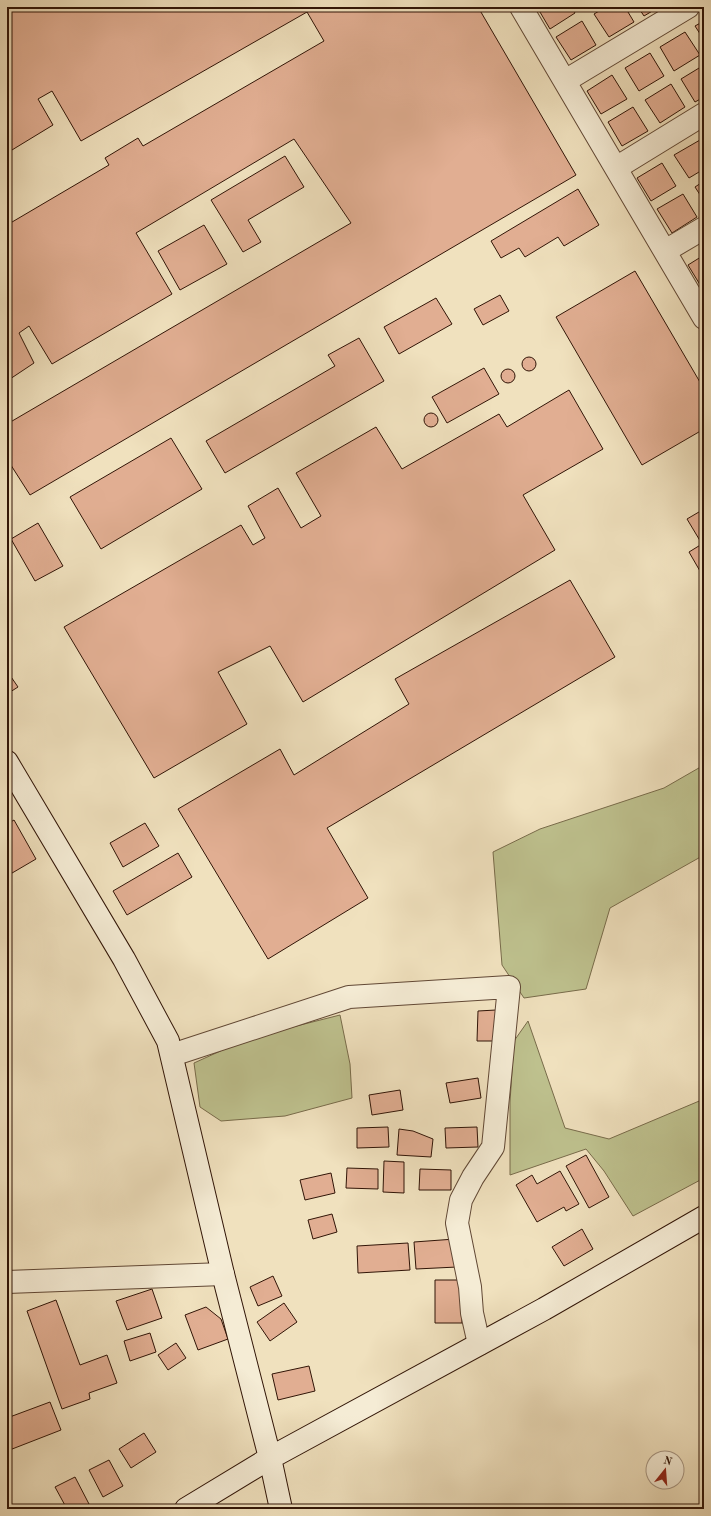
<svg xmlns="http://www.w3.org/2000/svg" width="711" height="1516" font-family="'Old Standard TT',serif">
<style>
.green{fill:#bec18e;stroke:#786b4a}
.building{fill:#e1ae92;stroke:#311507}
.lines{fill:none;stroke-linecap:round;stroke-linejoin:round}
.street-casing{stroke:#614835;stroke-width:24}
.secondary-casing{stroke:#311507;stroke-width:24}
.street{stroke:#f5ecd5;stroke-width:22}
.secondary{stroke:#f5ecd5;stroke-width:22}
</style>
<rect width="100%" height="100%" fill="#f0e1be"/>
<filter id="stains"><feTurbulence type="fractalNoise" baseFrequency=".005" numOctaves="4"/><feColorMatrix values="0 0 0 0 .2 0 0 0 0 .09 0 0 0 0 .02 0 0 0 .5 -.17"/></filter>
<radialGradient id="worn" r=".72"><stop offset=".6" stop-color="#630" stop-opacity="0"/><stop offset="1" stop-color="#630" stop-opacity=".3"/></radialGradient>
<path class="green" d="M 704,765 L 704,855 L 610,908 L 586,989 L 524,998 L 502,965 L 493,852 L 540,829 L 664,788 Z
M 340,1015 L 350,1064 L 352,1098 L 285,1116 L 221,1121 L 200,1107 L 194,1063 L 249,1038 Z
M 528,1021 L 565,1128 L 609,1139 L 704,1099 L 704,1178 L 633,1216 L 604,1171 L 586,1149 L 510,1175 L 510,1102 L 514,1041 Z"/>
<path class="building" d="M 7,7 L 478,7 L 576,175 L 30,495 L 7,459 L 7,424 L 351,223 L 294,139 L 136,233 L 172,294 L 52,364 L 29,326 L 19,333 L 34,363 L 7,381 L 7,225 L 109,165 L 105,158 L 138,138 L 143,146 L 324,41 L 307,12 L 81,141 L 52,91 L 38,99 L 53,125 L 7,153 Z
M 537,7 L 572,7 L 575,13 L 550,29 Z
M 606,7 L 625,7 L 634,22 L 609,37 L 594,14 Z
M 638,7 L 659,7 L 644,16 Z
M 582,21 L 596,45 L 571,60 L 556,37 Z
M 704,21 L 704,40 L 695,26 Z
M 685,32 L 700,55 L 674,71 L 660,47 Z
M 650,53 L 664,76 L 639,91 L 625,68 Z
M 704,65 L 704,97 L 695,102 L 681,79 Z
M 612,75 L 627,99 L 601,114 L 587,91 Z
M 671,84 L 685,107 L 660,123 L 645,100 Z
M 633,107 L 648,131 L 622,146 L 608,122 Z
M 700,140 L 704,146 L 704,169 L 689,178 L 674,155 Z
M 285,156 L 304,187 L 248,220 L 261,242 L 243,252 L 211,200 Z
M 662,163 L 676,186 L 651,201 L 637,178 Z
M 704,181 L 704,201 L 695,187 Z
M 578,189 L 599,225 L 564,246 L 558,237 L 525,257 L 519,248 L 501,258 L 491,241 Z
M 683,194 L 697,217 L 672,233 L 657,209 Z
M 204,225 L 227,264 L 180,290 L 158,251 Z
M 704,255 L 704,287 L 702,288 L 688,265 Z
M 635,271 L 704,389 L 704,429 L 642,465 L 556,317 Z
M 500,295 L 509,311 L 483,325 L 474,309 Z
M 436,298 L 452,324 L 399,354 L 384,327 Z
M 359,338 L 384,381 L 225,473 L 206,441 L 335,366 L 328,355 Z
M522 364a7 7 0 1 1 14 0a7 7 0 1 1-14 0Z
M 484,368 L 499,394 L 447,423 L 432,397 Z
M501 376a7 7 0 1 1 14 0a7 7 0 1 1-14 0Z
M 569,390 L 603,449 L 523,495 L 555,550 L 303,702 L 270,646 L 218,672 L 247,724 L 154,778 L 64,627 L 241,525 L 253,545 L 265,538 L 248,506 L 278,488 L 301,528 L 321,516 L 296,473 L 376,427 L 402,469 L 499,414 L 507,427 Z
M424 420a7 7 0 1 1 14 0a7 7 0 1 1-14 0Z
M 171,438 L 202,489 L 101,549 L 70,497 Z
M 704,509 L 704,578 L 689,552 L 702,544 L 687,519 Z
M 38,523 L 63,566 L 35,581 L 11,539 Z
M 570,580 L 615,657 L 327,828 L 368,898 L 268,959 L 178,809 L 280,749 L 294,775 L 409,704 L 395,679 Z
M 7,671 L 18,687 L 7,694 Z
M 14,820 L 36,859 L 7,876 L 7,824 Z
M 145,823 L 159,846 L 123,867 L 110,843 Z
M 178,853 L 192,877 L 127,915 L 113,891 Z
M 496,1010 L 494,1041 L 477,1041 L 478,1011 Z
M 478,1078 L 481,1098 L 450,1103 L 446,1083 Z
M 400,1090 L 403,1110 L 372,1115 L 369,1095 Z
M 388,1127 L 389,1147 L 357,1148 L 357,1128 Z
M 477,1127 L 478,1147 L 446,1148 L 445,1128 Z
M 399,1129 L 413,1131 L 433,1139 L 431,1157 L 397,1155 Z
M 586,1155 L 609,1197 L 589,1208 L 566,1166 Z
M 384,1161 L 404,1162 L 404,1193 L 383,1192 Z
M 347,1168 L 378,1169 L 378,1189 L 346,1188 Z
M 420,1169 L 451,1170 L 451,1190 L 419,1190 Z
M 560,1171 L 579,1204 L 566,1211 L 564,1207 L 537,1222 L 516,1185 L 532,1175 L 537,1184 Z
M 331,1173 L 335,1193 L 305,1200 L 300,1180 Z
M 332,1214 L 337,1232 L 313,1239 L 308,1220 Z
M 582,1229 L 593,1249 L 564,1266 L 552,1247 Z
M 455,1239 L 457,1267 L 416,1269 L 414,1242 Z
M 408,1243 L 410,1270 L 358,1273 L 357,1246 Z
M 273,1276 L 282,1296 L 258,1306 L 250,1287 Z
M 435,1280 L 461,1280 L 462,1323 L 435,1323 Z
M 152,1289 L 162,1318 L 127,1330 L 116,1301 Z
M 56,1300 L 80,1365 L 107,1355 L 117,1383 L 89,1393 L 90,1399 L 62,1409 L 27,1311 Z
M 284,1303 L 297,1322 L 270,1341 L 257,1322 Z
M 206,1307 L 221,1319 L 228,1339 L 198,1350 L 185,1315 Z
M 150,1333 L 156,1352 L 130,1361 L 124,1341 Z
M 176,1343 L 186,1358 L 168,1370 L 158,1355 Z
M 309,1366 L 315,1391 L 278,1400 L 272,1374 Z
M 50,1402 L 61,1430 L 7,1451 L 7,1418 Z
M 144,1433 L 156,1452 L 131,1468 L 119,1449 Z
M 109,1460 L 123,1486 L 103,1497 L 89,1470 Z
M 75,1477 L 89,1504 L 79,1509 L 67,1509 L 55,1487 Z"/>
<g class="lines">
<defs>
<path id="street" d="M 521,7 L 704,318
M 565,81 L 688,7
M 616,168 L 704,114
M 665,251 L 704,228
M 172,1055 L 349,997 L 509,987 L 493,1147 L 473,1177 L 461,1200 L 457,1223 L 470,1287 L 472,1313 L 479,1344
M 7,1282 L 223,1274"/>
<path id="secondary" d="M 7,762 L 124,959 L 168,1041 L 223,1274 L 270,1458 L 281,1509
M 186,1509 L 270,1458 L 544,1309 L 704,1217"/>
</defs>
<use href="#street" class="street-casing"/>
<use href="#secondary" class="secondary-casing"/>
<use href="#street" class="street"/>
<use href="#secondary" class="secondary"/>
</g>
<rect width="711" height="1516" fill="none" stroke="#f0e1be" stroke-width="24"/>
<rect x="8" y="8" width="695" height="1500" fill="none" stroke="#311507" stroke-width="2"/>
<rect x="12" y="12" width="687" height="1492" fill="none" stroke="#311507"/>
<g transform="translate(665 1470) rotate(17)"><circle r="19" fill="#f5ecd5" stroke="#a79683"/>
<path d="M0-3L7 15L0 10L-7 15Z" fill="#8f2418"/>
<text y="-6" font-size="11" font-weight="bold" text-anchor="middle" fill="#311507">N</text>
</g>
<rect width="100%" height="100%" filter="url(#stains)"/>
<rect width="100%" height="100%" fill="url(#worn)"/>
</svg>
